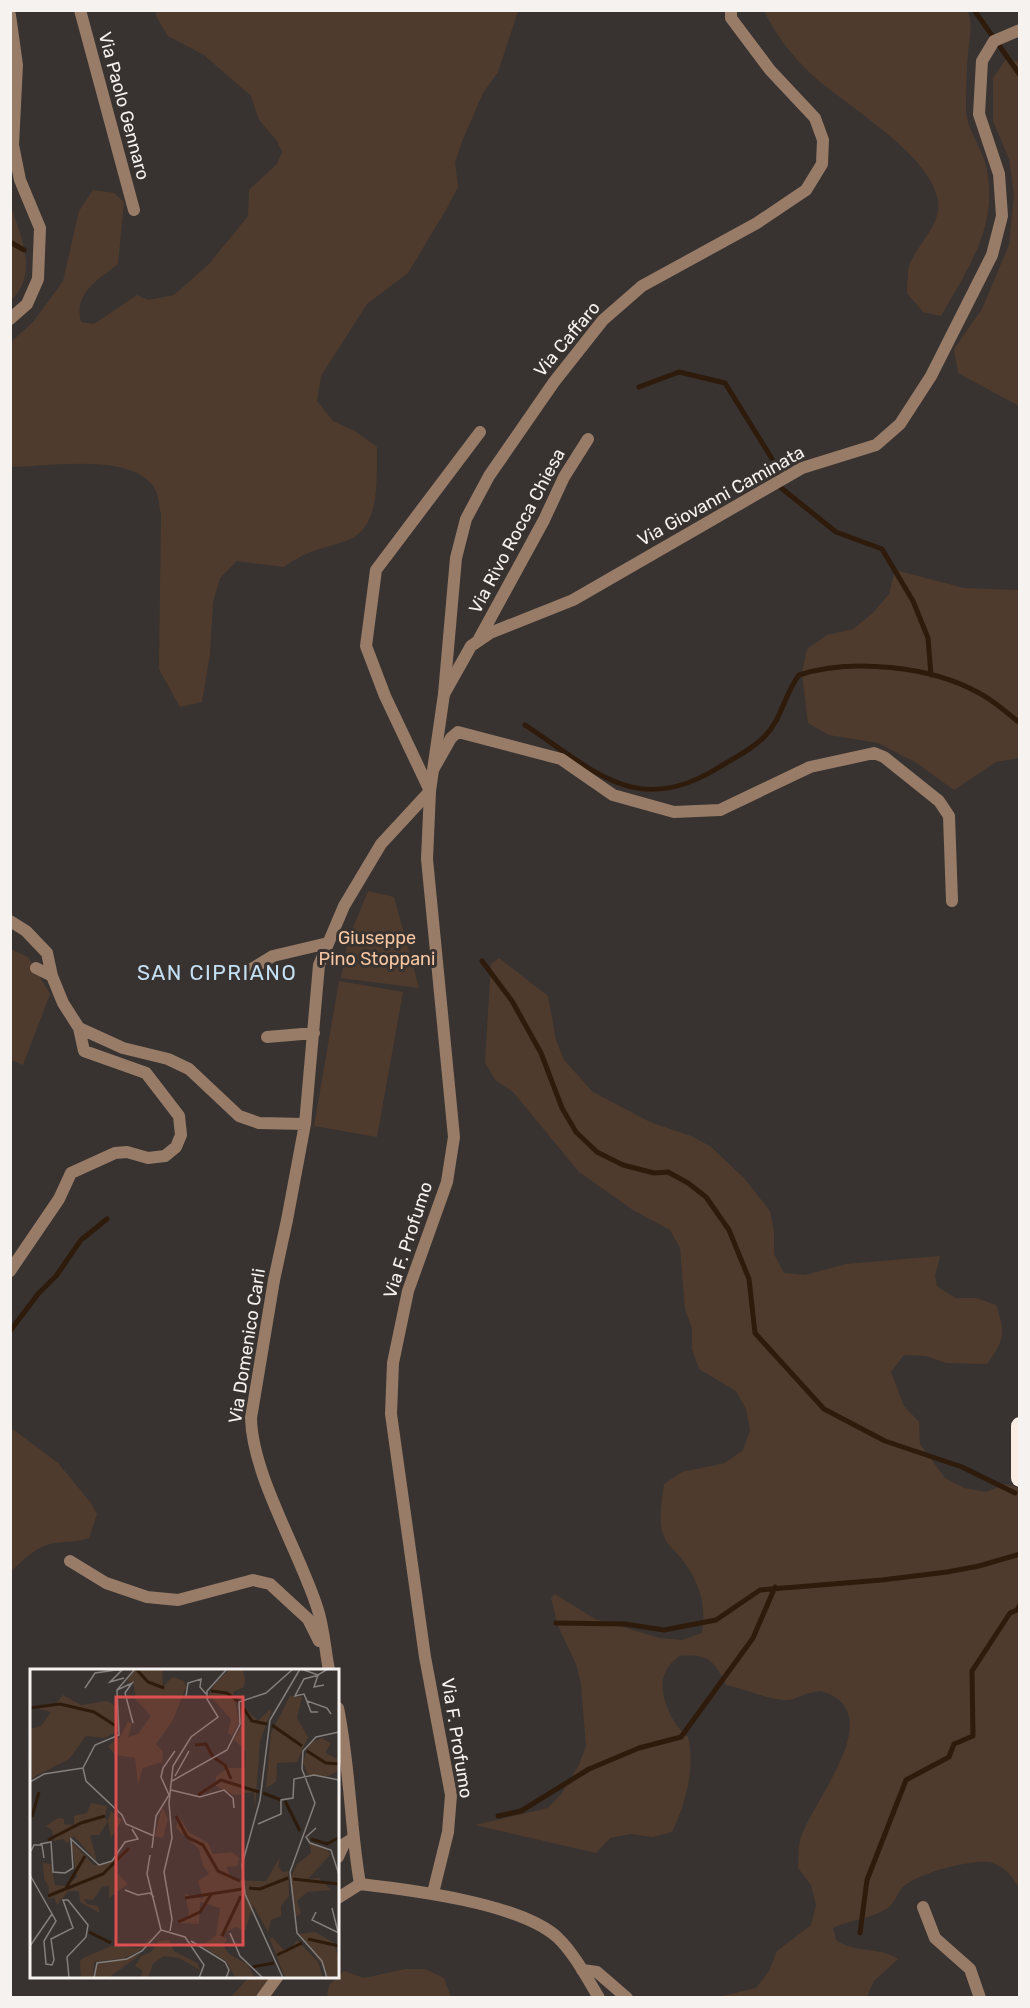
<svg xmlns="http://www.w3.org/2000/svg" width="1030" height="2008" font-family="Rubik,sans-serif">
<style>
.green{fill:#4f3b2d}
.lines{fill:none;stroke-linecap:round;stroke-linejoin:round}
.stream{stroke:#2f1b0b;stroke-width:5}
.pedestrian{stroke:#987c68;stroke-width:12}
.minor{stroke:#987c68;stroke-width:12}
.tertiary{stroke:#987c68;stroke-width:12}
.motorway{stroke:#fbede3;stroke-width:18}
.labels{text-anchor:middle;stroke-width:6;stroke-linejoin:round;paint-order:stroke}
.street-label{font-size:18px;fill:#f5f2ef;stroke:#383330}
.park-label{font-size:18px;fill:#f7c7a4;stroke:#383330}
.quarter-label{font-size:21px;letter-spacing:1.5px;fill:#c4e0f4;stroke:#383330}
.inset-river{fill:none;stroke:#2f1b0b;stroke-width:3}
.inset-road{fill:none;stroke:#847f7c;stroke-width:1.5}
.view{fill:#dc5050;fill-opacity:0.15;stroke:#dc5050;stroke-width:3}
.inset-edge{fill:none;stroke:#f5f2ef;stroke-width:3}
</style>
<rect width="100%" height="100%" fill="#383330"/>
<path class="green" d="M 156,11 L 518,11 L 498,72 L 483,93 L 463,139 L 455,162 L 458,187 L 447,208 L 408,273 L 367,304 L 321,376 L 317,401 L 333,421 L 355,431 L 377,447 C 376,476 382,527 348,540 C 321,550 309,549 284,567 L 237,561 L 220,578 L 213,602 L 210,654 L 202,702 L 180,707 L 159,669 L 161,514 C 159,507 159,497 156,491 C 137,451 47,467 10,467 L 11,342 L 34,321 L 63,281 L 79,211 L 93,190 L 114,193 L 124,202 L 118,264 C 98,280 73,293 81,322 L 94,324 L 137,295 L 148,300 L 174,295 L 209,264 L 248,216 L 249,190 L 277,164 L 282,152 L 277,141 L 259,120 L 251,96 L 204,55 L 168,36 L 156,16 Z
M 764,11 L 968,11 C 973,28 969,38 968,55 C 966,73 966,93 966,111 C 967,128 980,146 985,162 C 1001,222 969,267 941,316 L 923,312 L 907,293 C 908,285 907,274 909,266 C 917,244 942,225 938,200 C 929,152 844,105 810,73 C 791,55 775,33 764,11 Z
M 1006,59 L 1020,62 L 1019,406 L 958,373 L 954,349 L 982,309 L 1009,245 L 1014,195 L 1009,159 L 993,121 L 993,78 Z
M 11,207 C 21,236 39,275 11,300 Z
M 895,570 L 964,588 L 1019,590 L 1019,758 L 996,762 L 954,790 L 915,762 L 878,743 L 829,735 L 808,723 L 802,673 L 807,649 L 827,635 L 853,629 L 873,613 L 889,594 Z
M 368,891 L 394,897 L 419,988 L 341,978 L 348,940 Z
M 10,949 L 28,957 L 50,994 L 23,1065 L 11,1060 Z
M 499,958 L 548,996 L 556,1040 L 564,1060 L 593,1092 L 650,1122 L 691,1136 L 710,1146 L 744,1178 L 770,1211 L 774,1232 L 774,1254 L 784,1273 L 805,1275 L 846,1264 L 940,1256 L 935,1276 L 937,1286 L 955,1298 L 976,1298 L 996,1305 C 1006,1332 1004,1341 987,1364 L 946,1363 L 926,1356 L 904,1355 L 891,1372 L 904,1406 L 919,1422 L 920,1444 L 945,1478 L 964,1488 L 986,1492 L 1005,1484 L 1019,1488 L 1019,1888 C 1012,1876 1007,1869 993,1863 C 976,1857 914,1874 902,1888 C 897,1894 895,1902 889,1907 C 873,1919 852,1919 833,1928 L 836,1940 C 855,1954 879,1946 898,1959 L 874,1981 L 867,1997 L 718,1997 L 756,1988 L 769,1971 L 777,1951 L 811,1925 L 816,1905 L 811,1885 L 798,1868 C 799,1859 798,1849 800,1841 C 809,1804 888,1718 827,1693 C 812,1686 797,1702 783,1700 C 764,1698 745,1689 726,1685 C 714,1659 707,1654 679,1656 C 675,1660 668,1665 666,1671 C 655,1689 672,1726 688,1737 C 695,1770 686,1802 672,1832 L 652,1837 L 631,1834 L 610,1838 L 596,1853 L 475,1825 L 548,1808 L 561,1794 L 579,1765 L 586,1746 L 581,1684 L 576,1664 L 558,1626 L 551,1598 L 555,1594 L 595,1619 L 660,1638 L 682,1640 L 702,1633 C 707,1604 699,1580 680,1557 C 675,1551 668,1545 665,1539 C 657,1522 662,1502 664,1484 L 682,1472 L 725,1463 L 743,1450 L 750,1430 L 746,1409 L 736,1391 L 699,1369 L 692,1349 L 692,1328 L 685,1309 L 680,1248 L 670,1230 L 633,1210 L 579,1172 L 513,1092 L 495,1080 L 485,1062 L 491,964 Z
M 339,981 L 403,992 L 377,1137 L 314,1126 Z
M 10,1427 L 58,1463 L 91,1503 L 97,1514 L 89,1538 C 76,1543 64,1541 50,1544 C 34,1548 23,1561 11,1571 Z
M 405,1969 L 425,1969 L 444,1978 L 451,1997 L 327,1997 L 329,1985 L 344,1971 L 364,1978 Z
M 249,1977 L 271,1977 L 255,1997 L 230,1998 Z"/>
<g class="lines">
<path class="stream" d="M 974,10 L 1020,75
M 10,242 L 24,250
M 639,387 L 679,372 L 725,383 L 774,462 L 780,487 L 836,532 L 882,549 L 913,601 L 928,638 L 931,675
M 525,725 C 594,770 637,820 721,766 C 736,757 754,748 766,735 C 782,718 785,693 799,675 C 851,658 931,666 979,693 C 993,700 1007,713 1020,723
M 482,961 L 512,1001 L 541,1053 L 562,1108 L 576,1132 L 597,1152 L 623,1165 L 654,1173 L 668,1172 L 688,1183 L 706,1197 L 729,1230 L 749,1279 L 755,1333 L 824,1409 L 885,1441 L 962,1467 L 1015,1493
M 10,1331 L 38,1294 L 56,1276 L 81,1240 L 107,1219
M 556,1623 L 625,1624 L 664,1630 L 716,1620 L 760,1590 L 882,1580 L 947,1572 L 979,1566 L 1020,1554
M 498,1816 L 521,1811 L 589,1769 L 639,1748 L 681,1737 L 753,1638 L 775,1587
M 860,1933 L 867,1880 L 906,1780 L 949,1757 L 954,1744 L 973,1736 L 972,1671 L 1010,1613 L 1017,1610 L 1020,1605"/>
<path class="pedestrian" d="M 274,1280 L 287,1220
M 338,1857 L 344,1844 L 352,1839"/>
<path class="minor" d="M 80,10 L 134,210
M 10,15 L 17,65 L 13,145 L 20,180 L 40,228 L 38,279 L 27,304 L 10,319
M 479,639 L 544,520 L 564,477 L 588,439
M 444,694 L 471,646 L 490,633 L 573,600 L 802,468 L 876,445 L 900,424 L 931,376 L 992,255 L 1002,216 L 999,174 L 979,114 L 982,61 L 994,41 L 1020,30
M 434,768 L 451,738 L 458,732 L 561,759 L 613,795 L 674,812 L 720,810 L 810,767 L 874,753 L 884,757 L 939,801 L 949,816 L 952,901
M 10,921 L 26,931 L 47,953 L 52,976 L 63,1003 L 79,1028 L 123,1048 L 168,1059 L 189,1069 L 239,1116 L 259,1123 L 305,1124
M 36,968 L 52,976
M 250,970 L 273,956 L 328,943
M 267,1037 L 314,1033
M 287,1220 L 305,1124 L 319,965 L 344,906 L 381,844 L 430,791 L 385,696 L 366,646 L 376,570 L 480,432
M 10,1271 L 59,1199 L 71,1173 L 115,1153 L 127,1152 L 148,1158 L 165,1156 L 176,1147 L 181,1135 L 179,1116 L 146,1073 L 84,1051 L 79,1028
M 274,1280 L 251,1418 C 252,1474 299,1551 317,1607 C 324,1627 325,1650 329,1670
M 70,1561 L 106,1583 L 147,1597 L 178,1600 L 253,1580 L 270,1584 L 308,1619 L 319,1641
M 338,1708 C 350,1766 350,1826 360,1884
M 923,1907 L 935,1938 L 970,1969 L 980,1998"/>
<path class="tertiary" d="M 433,1893 L 448,1832 L 451,1795 L 425,1657 L 391,1414 L 393,1363 L 408,1291 L 447,1182 L 454,1137 L 427,859 L 430,791 L 444,694 L 456,558 L 466,519 L 489,476 L 554,382 L 603,320 L 642,286 L 757,223 L 806,190 L 822,164 L 823,140 L 815,118 L 770,70 L 731,18 L 731,10
M 338,1898 L 360,1884 C 411,1890 519,1903 557,1937 C 574,1953 587,1978 599,1998
M 582,1970 L 597,1972 L 627,1998
M 262,1998 L 278,1976"/>
<path class="motorway" d="M 1020,1426 L 1020,1478"/>
</g>
<g class="labels">
<g class="street-label">
<text transform="translate(124 106) rotate(75)" y="6">Via Paolo Gennaro</text>
<text transform="translate(567 339) rotate(-50)" y="6">Via Caffaro</text>
<text transform="translate(721 496) rotate(-29)" y="6">Via Giovanni Caminata</text>
<text transform="translate(517 531) rotate(-62)" y="6">Via Rivo Rocca Chiesa</text>
<text transform="translate(408 1240) rotate(-72)" y="6">Via F. Profumo</text>
<text transform="translate(247 1346) rotate(-81)" y="6">Via Domenico Carli</text>
<text transform="translate(457 1738) rotate(81)" y="6">Via F. Profumo</text>
</g>
<g class="park-label">
<text x="377" y="944">Giuseppe<tspan x="377" dy="21">Pino Stoppani</tspan></text>
</g>
<g class="quarter-label">
<text x="217" y="980">SAN CIPRIANO</text>
</g>
</g>
<g transform="translate(30 1669)">
<rect width="309" height="309" fill="#383330"/>
<path d="M 106,0 L 132,0 L 133,18 L 142,8 L 154,12 L 156,18 L 143,51 L 126,75 L 133,83 L 132,93 L 113,99 L 108,115 L 105,89 L 85,86 L 78,77 L 90,68 L 98,52 L 102,55 L 98,68 L 108,65 L 121,47 L 106,31 L 103,13 L 97,12 ZM 200,0 L 213,0 L 215,11 L 214,18 L 203,23 L 209,53 L 202,67 L 198,64 L 201,50 L 179,26 L 184,16 ZM 33,26 L 51,36 L 77,32 L 86,37 L 89,62 L 74,69 L 56,67 L 39,90 L 2,109 L 0,60 L 11,57 L 21,43 L 3,38 L 24,37 ZM 260,27 L 272,28 L 267,49 L 278,68 L 267,93 L 247,94 L 246,113 L 236,119 L 241,64 ZM 210,35 L 228,52 L 240,40 L 241,43 L 230,72 L 225,140 L 224,123 L 204,126 L 186,117 L 186,108 L 197,99 L 215,99 L 216,82 L 204,71 L 211,58 ZM 292,69 L 300,74 L 296,84 L 307,90 L 309,101 L 299,107 L 278,106 L 273,93 L 280,74 ZM 61,134 L 77,137 L 75,149 L 78,152 L 69,166 L 60,166 L 67,193 L 44,167 L 37,174 L 33,170 L 24,172 L 22,161 L 16,157 L 28,149 L 34,150 L 34,155 L 44,156 L 44,147 L 57,144 ZM 132,138 L 138,150 L 133,169 L 125,167 ZM 81,142 L 92,151 L 81,169 L 78,151 ZM 148,146 L 159,163 L 178,174 L 183,185 L 202,183 L 209,189 L 208,197 L 196,198 L 203,211 L 236,212 L 250,188 L 248,198 L 253,203 L 258,202 L 259,227 L 251,237 L 251,247 L 241,251 L 238,263 L 223,236 L 215,262 L 206,258 L 189,266 L 197,270 L 193,276 L 199,285 L 217,295 L 225,309 L 206,309 L 196,292 L 172,277 L 186,266 L 190,239 L 170,233 L 169,255 L 145,254 L 154,252 L 159,244 L 155,225 L 173,230 L 168,212 L 179,205 L 173,197 L 169,180 L 146,159 ZM 41,172 L 64,196 L 86,193 L 85,202 L 98,215 L 79,229 L 79,217 L 72,218 L 63,231 L 54,230 L 57,235 L 68,237 L 70,244 L 50,233 L 49,222 L 38,222 L 27,236 L 24,228 L 18,230 L 19,218 L 14,210 L 13,194 L 21,195 L 25,216 L 37,217 L 47,208 ZM 280,175 L 297,180 L 300,186 L 278,210 L 289,209 L 301,221 L 277,223 L 267,232 L 271,244 L 266,248 L 261,208 L 267,195 L 281,184 ZM 285,263 L 303,273 L 309,290 L 309,309 L 298,309 L 296,301 L 269,265 ZM 123,268 L 114,280 L 94,289 L 64,293 L 63,309 L 51,309 L 50,292 L 53,289 L 81,277 L 109,279 ZM 242,268 L 253,280 L 261,280 L 267,271 L 288,293 L 293,309 L 255,309 L 240,270 ZM 139,271 L 144,282 L 167,294 L 170,301 L 149,289 L 133,287 L 123,295 L 118,309 L 111,309 L 112,301 L 105,297 L 111,287 L 121,283 L 129,272 ZM 110,286 L 78,309 L 65,309 L 66,296 Z" fill="#4f3b2d"/>
<path class="inset-river" d="M 106,0 L 118,13 L 134,19M 181,22 L 197,24 L 209,33M 212,37 L 222,52 L 237,55M 0,39 L 30,35 L 64,43 L 86,57M 242,56 L 272,77M 165,76 L 176,75 L 183,88 L 195,96 L 201,110M 277,82 L 296,94 L 309,95M 233,124 L 251,131M 168,126 L 191,111 L 229,123M 255,132 L 270,162M 146,147 L 157,168 L 173,176 L 188,202 L 210,212M 2,148 L 9,123M 281,170 L 297,175 L 308,169M 18,171 L 51,154 L 75,147M 263,210 L 309,215M 36,219 L 55,187M 219,219 L 230,220 L 258,209M 18,227 L 73,205 L 99,179M 155,229 L 212,220M 148,253 L 170,243 L 182,224M 59,263 L 81,274M 192,267 L 211,227M 278,270 L 309,277M 247,286 L 272,274M 222,298 L 244,294"/>
<path class="inset-road" d="M 105,0 L 87,21 L 89,66 L 65,76 L 53,99 L 56,112 L 92,146 L 96,155 L 124,167M 271,0 L 288,6 L 298,0M 288,6 L 284,18 L 294,16M 289,6 L 274,10 L 265,27 L 274,25 L 277,32 L 297,39 L 301,45M 55,19 L 65,4 L 93,0 L 80,13 L 94,9M 87,21 L 102,14 L 95,24 L 103,54M 156,27 L 158,14 L 171,10 L 170,18 L 176,25M 276,30 L 281,43 L 288,43M 145,107 L 159,82M 142,112 L 197,81 L 210,55 L 209,33 L 236,24 L 263,0M 0,113 L 14,105 L 53,99M 141,121 L 170,128 L 194,121 L 203,129 L 204,139M 228,155 L 251,145 L 251,131 L 263,129 L 264,110 L 284,106 L 309,111M 286,159 L 276,168 L 280,174 L 301,181 L 309,206M 10,175 L 21,173 L 23,203 L 35,204 L 43,199 L 41,170 L 69,196 L 82,192 L 95,173 L 108,170 L 102,160M 122,179 L 126,147 L 139,126 L 131,108 L 133,99 L 145,82M 1,182 L 4,176 L 12,176 L 14,189M 120,186 L 117,205 L 131,261M 0,206 L 26,252 L 14,272 L 16,295 L 22,296 L 24,291 L 21,270 L 43,259 L 33,231 L 38,231 L 58,256 L 56,268 L 37,288 L 39,309M 95,221 L 108,226 L 120,224 L 124,228M 302,239 L 308,263M 286,243 L 282,251 L 309,264M 131,261 L 155,268 L 174,296 L 169,309M 140,262 L 142,250 L 134,203 L 142,169 L 139,134 L 143,97 L 161,68 L 188,48 L 177,30 L 177,22 L 197,0M 200,264 L 210,287 L 233,309M 161,272 L 195,293 L 199,301 L 196,309M 0,277 L 22,245M 64,309 L 67,294 L 97,290 L 112,282 L 131,261M 253,309 L 215,225 L 212,196 L 230,131 L 240,51 L 270,0M 297,309 L 292,292 L 267,264 L 260,203 L 285,134 L 272,100 L 273,82 L 286,68 L 309,63"/>
<path class="view" d="M 86,28 L 213,28 L 213,276 L 86,276 Z"/>
<rect width="309" height="309" class="inset-edge"/>
</g>
<rect width="1030" height="2008" fill="none" stroke="#f5f2ef" stroke-width="24"/>
</svg>
